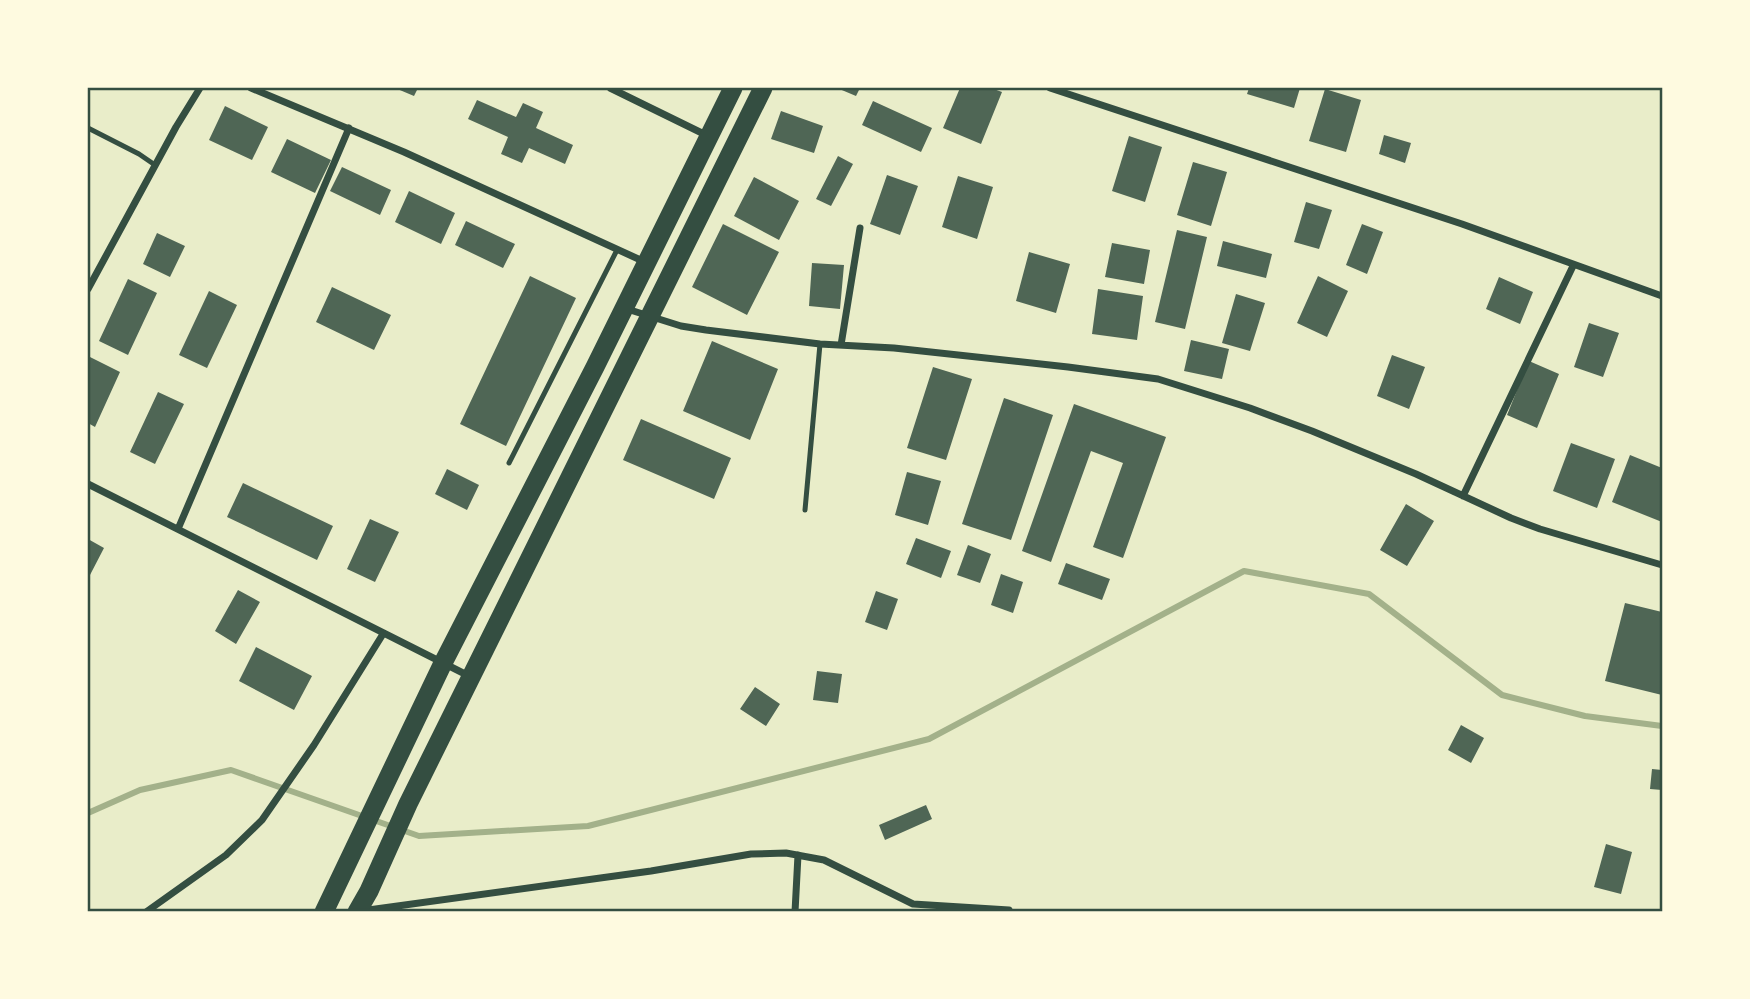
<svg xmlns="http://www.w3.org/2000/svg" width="1750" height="999" font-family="Merriweather,serif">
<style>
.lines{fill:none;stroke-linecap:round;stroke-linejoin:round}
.stream{stroke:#a3b18a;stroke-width:6}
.building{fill:#4f6655}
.service{stroke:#344e41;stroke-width:5}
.minor{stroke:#344e41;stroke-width:7}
.trunk{stroke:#344e41;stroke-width:19}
.neatline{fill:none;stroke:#344e41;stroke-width:2.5}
</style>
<rect width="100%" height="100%" fill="#e9edc9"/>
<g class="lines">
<path class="stream" d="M 88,813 L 140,790 L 231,770 L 419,836 L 588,826 L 929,739 L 1244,571 L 1369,594 L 1502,695 L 1585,716 L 1662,726"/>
</g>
<path class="building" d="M 395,88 L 418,88 L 414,96 Z
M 837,88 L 860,88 L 856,96 Z
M 960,88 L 991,88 L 1002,92 L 981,144 L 943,128 Z
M 1249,88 L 1300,88 L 1294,108 L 1247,94 Z
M 1325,89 L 1361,100 L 1346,152 L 1309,141 Z
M 477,100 L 516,117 L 523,103 L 543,112 L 536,128 L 573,145 L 565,164 L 529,148 L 522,163 L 501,154 L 508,137 L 468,119 Z
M 873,101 L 932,128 L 921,152 L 862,125 Z
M 225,106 L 268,127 L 252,160 L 209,140 Z
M 781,111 L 823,126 L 814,153 L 771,139 Z
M 1384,135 L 1411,143 L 1405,163 L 1379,154 Z
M 1129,136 L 1162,147 L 1145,202 L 1112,191 Z
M 287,139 L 331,160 L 315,193 L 271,172 Z
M 838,156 L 853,164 L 831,206 L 816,199 Z
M 1193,162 L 1227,172 L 1211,226 L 1177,215 Z
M 342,167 L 391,190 L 380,215 L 330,191 Z
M 887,175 L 918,186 L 900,235 L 870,224 Z
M 958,176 L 993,187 L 977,239 L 942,227 Z
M 754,177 L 799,201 L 779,240 L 734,216 Z
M 409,191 L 455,213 L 441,244 L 395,222 Z
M 1306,202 L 1332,210 L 1319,249 L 1294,242 Z
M 466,221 L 515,244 L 503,268 L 455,245 Z
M 723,224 L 779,252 L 747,315 L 692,287 Z
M 1362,224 L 1383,232 L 1367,274 L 1346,265 Z
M 1177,230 L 1207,237 L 1185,329 L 1155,322 Z
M 157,233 L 185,246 L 170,277 L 143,264 Z
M 1223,241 L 1272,254 L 1266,278 L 1217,266 Z
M 1112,243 L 1150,250 L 1144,284 L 1105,277 Z
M 1029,252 L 1070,264 L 1056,313 L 1016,301 Z
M 812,263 L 844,265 L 840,309 L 809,306 Z
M 530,276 L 576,298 L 506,446 L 460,424 Z
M 1318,276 L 1348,291 L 1327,337 L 1297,323 Z
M 1499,277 L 1533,292 L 1520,324 L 1486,309 Z
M 128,279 L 157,293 L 128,355 L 99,341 Z
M 332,287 L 391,315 L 374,350 L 316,322 Z
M 1098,289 L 1143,296 L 1137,340 L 1092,334 Z
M 209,291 L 237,305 L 207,368 L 179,355 Z
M 1236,294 L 1265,303 L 1250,351 L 1222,343 Z
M 1589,323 L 1619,333 L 1603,377 L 1574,367 Z
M 1191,340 L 1229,349 L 1222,379 L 1184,371 Z
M 712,341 L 778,369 L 750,440 L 683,411 Z
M 1392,355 L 1425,367 L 1409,409 L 1377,396 Z
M 90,357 L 120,372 L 95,427 L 88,423 L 88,362 Z
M 1529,361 L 1559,374 L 1537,428 L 1507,415 Z
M 933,367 L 972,379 L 946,460 L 907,448 Z
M 158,392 L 184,404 L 155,464 L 130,452 Z
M 1004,398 L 1053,415 L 1011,540 L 962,524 Z
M 1074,404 L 1166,437 L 1123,558 L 1093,547 L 1123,463 L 1091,451 L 1051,562 L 1022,551 Z
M 641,419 L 731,458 L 714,499 L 623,460 Z
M 1571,443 L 1615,459 L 1597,508 L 1553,491 Z
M 1630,455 L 1662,468 L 1662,522 L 1612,502 Z
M 447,469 L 479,485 L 467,510 L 435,494 Z
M 907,472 L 941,481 L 928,525 L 895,515 Z
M 243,483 L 333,526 L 317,560 L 227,517 Z
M 1406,504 L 1434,521 L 1407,566 L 1380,550 Z
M 370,519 L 399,532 L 375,582 L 347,569 Z
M 916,538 L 951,551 L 941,578 L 906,564 Z
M 88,539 L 104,548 L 90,575 L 88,574 Z
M 968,545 L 991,554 L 980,583 L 957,575 Z
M 1066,563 L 1110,579 L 1102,600 L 1058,584 Z
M 1001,574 L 1023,582 L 1013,613 L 991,605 Z
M 238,590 L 260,602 L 236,644 L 215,631 Z
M 876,591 L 898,599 L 887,630 L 865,622 Z
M 1625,603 L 1662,612 L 1662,695 L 1605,681 Z
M 256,647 L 312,676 L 294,710 L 239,681 Z
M 817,671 L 842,674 L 838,703 L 813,700 Z
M 755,687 L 780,704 L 766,726 L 740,709 Z
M 1461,725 L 1484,738 L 1471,763 L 1448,750 Z
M 1652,769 L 1662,770 L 1662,790 L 1650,789 Z
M 926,805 L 932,819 L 885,840 L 879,825 Z
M 1606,844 L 1632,852 L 1621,894 L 1594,887 Z"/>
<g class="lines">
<path class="service" d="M 88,128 L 139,154 L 155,165
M 509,463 L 617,250
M 805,510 L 820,344"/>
<path class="minor" d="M 251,88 L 404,152 L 645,262
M 610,88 L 706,135
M 1050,88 L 1462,224 L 1662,296
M 88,289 L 176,127 L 200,88
M 627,309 L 681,326 L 706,330 L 820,344 L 894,348 L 1068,367 L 1158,379 L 1250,408 L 1312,431 L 1416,474 L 1511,518 L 1540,529 L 1662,565
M 841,345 L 860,228
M 88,484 L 469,676
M 1463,496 L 1573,266
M 178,529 L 349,128
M 361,911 L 651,871 L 751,854 L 786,853 L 824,860 L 913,904 L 1009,910 L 1009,912
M 146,912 L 226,855 L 262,820 L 314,745 L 383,634
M 795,912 L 798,855"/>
<path class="trunk" d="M 324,912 L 443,663 L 595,367 L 733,88
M 357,912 L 369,891 L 408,804 L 763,88"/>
</g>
<rect width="1750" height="999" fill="none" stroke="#fefae0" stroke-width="178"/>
<rect x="89" y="89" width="1572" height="821" class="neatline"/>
</svg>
